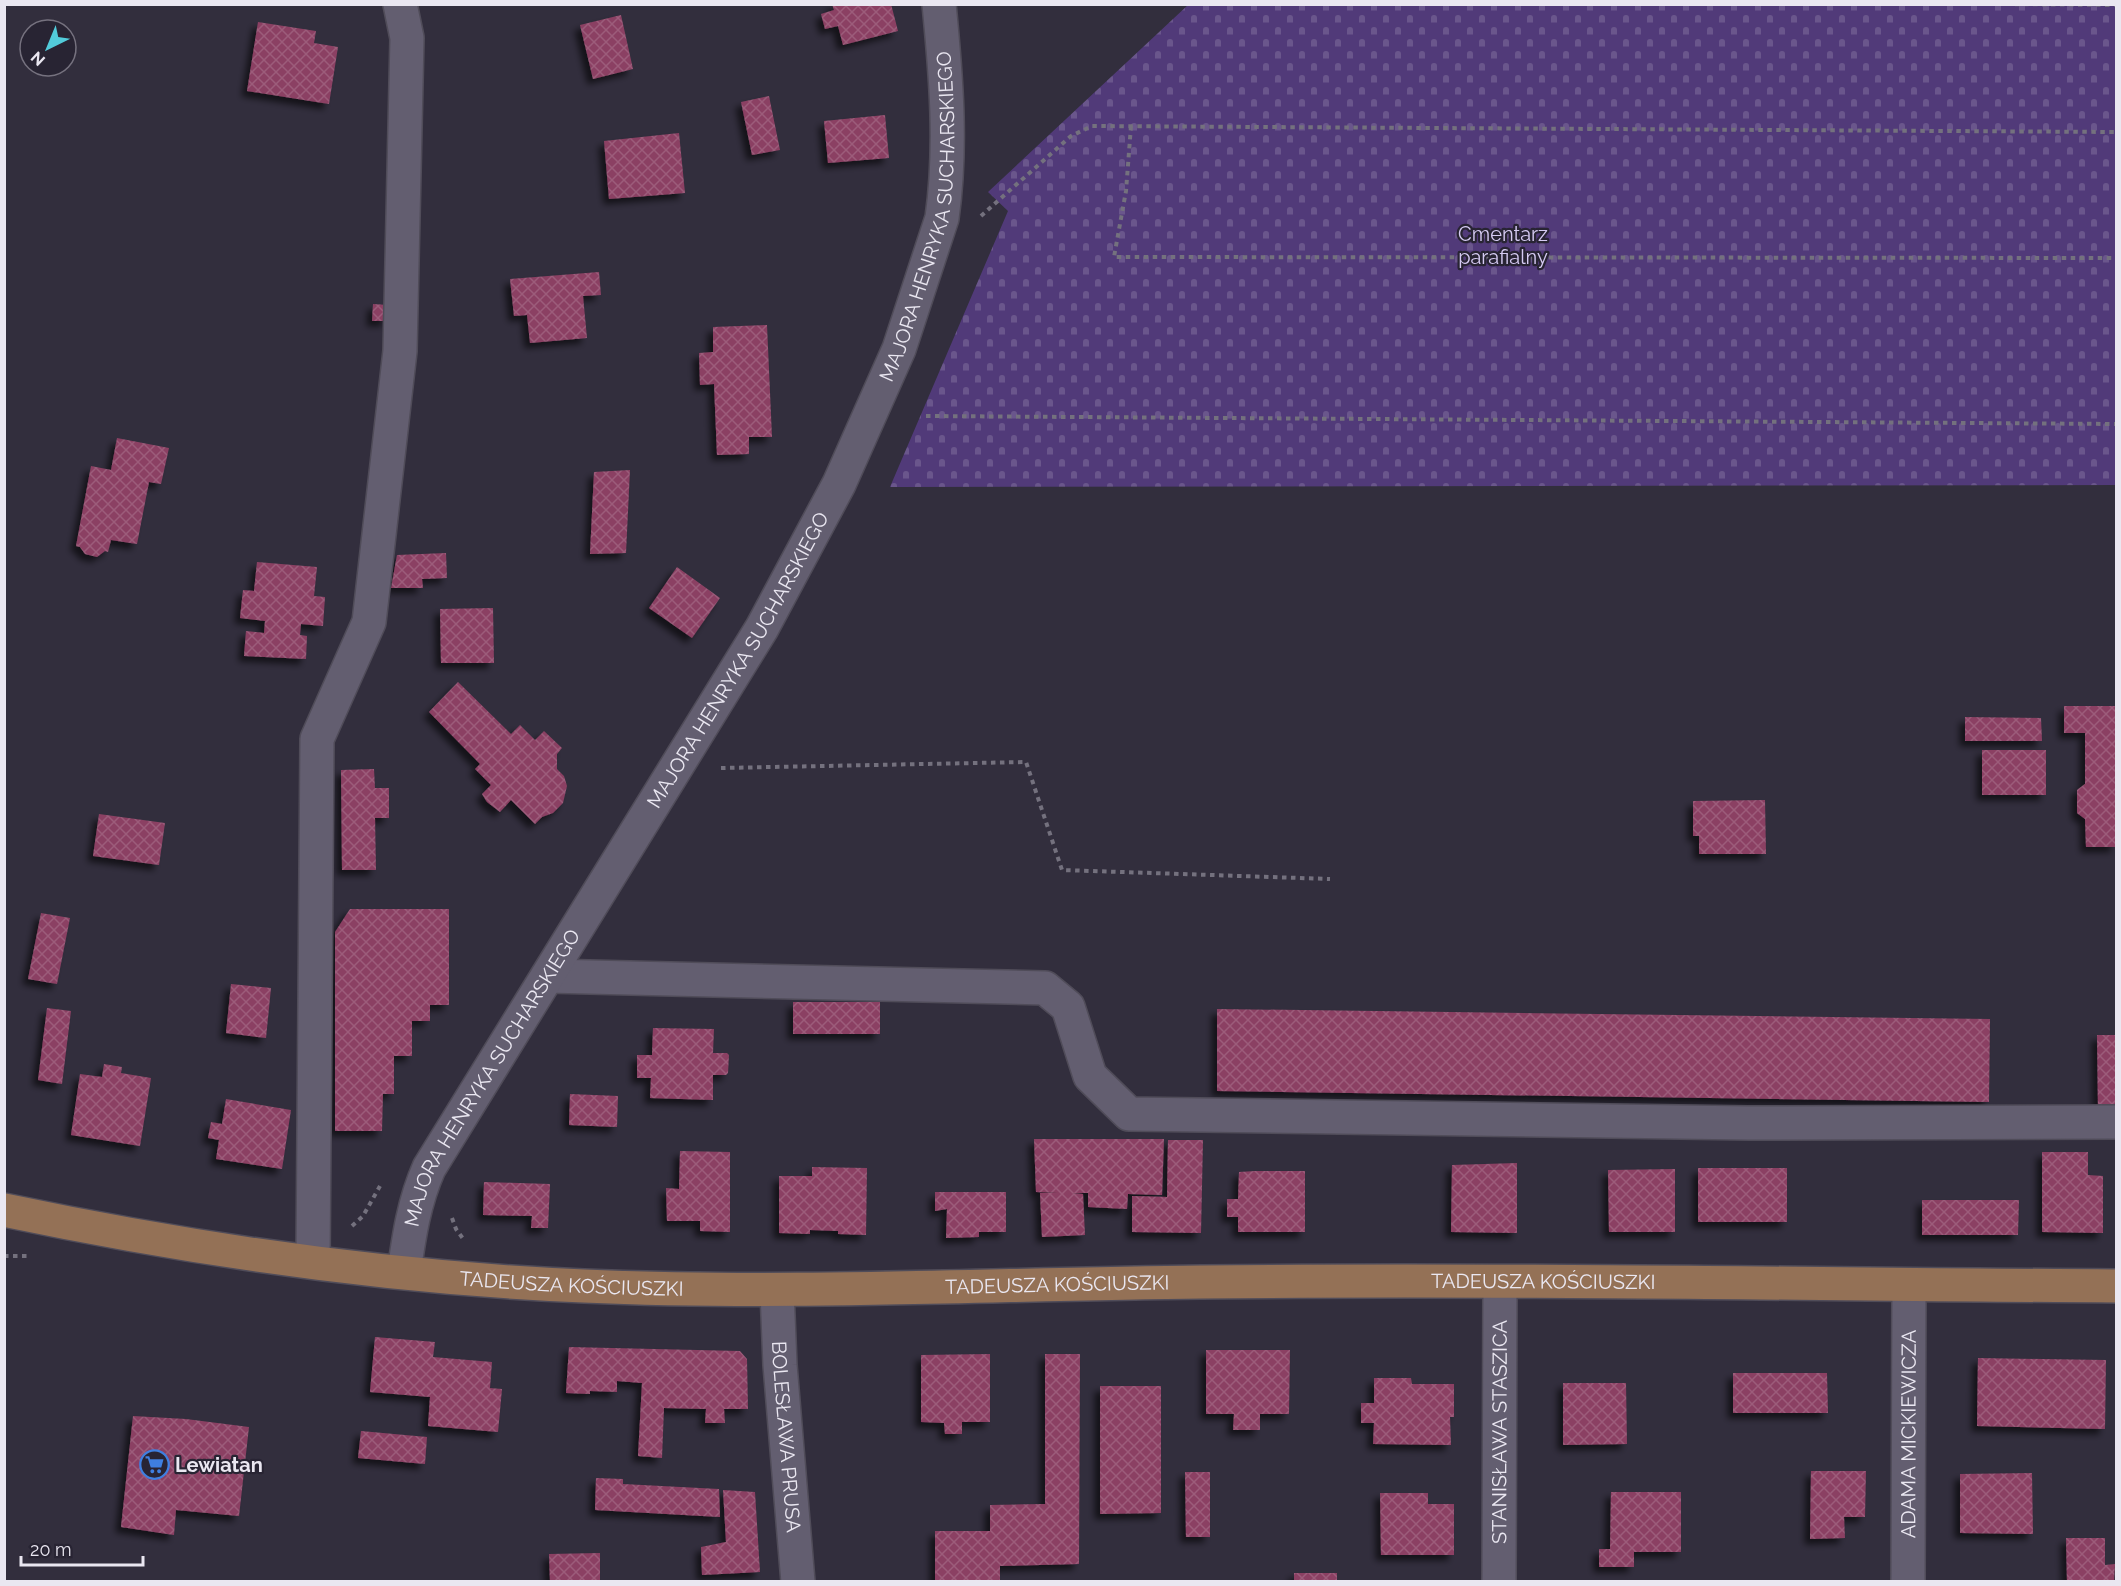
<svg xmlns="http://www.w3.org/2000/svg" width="2121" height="1586" font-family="Raleway,sans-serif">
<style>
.cemetery{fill:url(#cemetery-stones)}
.building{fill:url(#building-cross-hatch);filter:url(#shadow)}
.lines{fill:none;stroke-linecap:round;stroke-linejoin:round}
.minor-casing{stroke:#504c59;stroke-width:36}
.major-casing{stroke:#504c59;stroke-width:36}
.path{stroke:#74717e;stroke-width:4;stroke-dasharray:4.5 4.5;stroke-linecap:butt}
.minor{stroke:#635e70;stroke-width:33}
.major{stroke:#947156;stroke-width:33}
.labels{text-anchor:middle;stroke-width:4.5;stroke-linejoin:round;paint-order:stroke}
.street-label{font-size:20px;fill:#eae7f1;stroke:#282433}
.park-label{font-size:20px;fill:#d6cbf3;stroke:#282433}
.poi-label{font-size:20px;font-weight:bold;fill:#eae7f1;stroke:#282433;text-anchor:start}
</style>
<defs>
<pattern id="cemetery-stones" width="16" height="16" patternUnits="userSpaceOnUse" patternTransform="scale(1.5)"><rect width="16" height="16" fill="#513a79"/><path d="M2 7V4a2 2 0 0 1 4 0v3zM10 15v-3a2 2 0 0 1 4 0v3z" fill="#6a568c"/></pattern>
<pattern id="building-cross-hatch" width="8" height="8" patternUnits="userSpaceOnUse" patternTransform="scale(1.5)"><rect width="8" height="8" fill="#8b4163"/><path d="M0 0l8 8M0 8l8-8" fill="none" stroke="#9c5c7a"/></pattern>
<filter id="shadow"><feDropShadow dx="-5.5" dy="5.5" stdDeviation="3" flood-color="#0009"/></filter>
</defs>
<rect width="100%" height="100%" fill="#322e3d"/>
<path class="cemetery" d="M 1188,5 L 2116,5 L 2116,485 L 890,487 L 1008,211 L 988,192 Z"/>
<path class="building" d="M 832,4 L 891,4 L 898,31 L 843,45 L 838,26 L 825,29 L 821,14 L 834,10 Z
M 621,15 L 633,69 L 593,79 L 580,25 Z
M 258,22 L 316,31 L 314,43 L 338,47 L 329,104 L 247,91 Z
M 769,96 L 780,150 L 752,155 L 741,102 Z
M 885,115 L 889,158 L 828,163 L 824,121 Z
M 679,133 L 685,193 L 609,199 L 604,141 Z
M 599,272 L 601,295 L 583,296 L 587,338 L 530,343 L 527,315 L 514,316 L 510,279 Z
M 373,304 L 388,305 L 387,321 L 372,321 Z
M 767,325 L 772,437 L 749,437 L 749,454 L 717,455 L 714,384 L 700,385 L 699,353 L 713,352 L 713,327 Z
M 117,438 L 169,448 L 161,484 L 149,482 L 137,544 L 111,540 L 108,552 L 105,551 L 97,557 L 85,554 L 80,547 L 76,546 L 91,466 L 111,470 Z
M 630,470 L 626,553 L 590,554 L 594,472 Z
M 446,553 L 447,578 L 422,579 L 423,588 L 391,588 L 397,555 Z
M 257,562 L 317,567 L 314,596 L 325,597 L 323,626 L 301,624 L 300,635 L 307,636 L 306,659 L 244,656 L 246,631 L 264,633 L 265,621 L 240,618 L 243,590 L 254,591 Z
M 677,567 L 720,598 L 692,638 L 649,608 Z
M 493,608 L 494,663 L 441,663 L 440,609 Z
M 458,682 L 511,734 L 520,725 L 535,740 L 544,731 L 562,748 L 557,754 L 557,769 L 564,776 L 567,786 L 563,803 L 553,813 L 542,817 L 535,824 L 511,800 L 500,812 L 487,802 L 482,794 L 491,785 L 475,769 L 480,764 L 429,712 Z
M 2064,706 L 2116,706 L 2116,847 L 2086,847 L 2085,819 L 2077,813 L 2077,790 L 2085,784 L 2085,733 L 2064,733 Z
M 1965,717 L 2041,718 L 2042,741 L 1965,741 Z
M 1982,750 L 2046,750 L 2046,795 L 1982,795 Z
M 374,769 L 375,788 L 389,788 L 389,818 L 375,818 L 376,870 L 342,870 L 341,770 Z
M 1765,800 L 1766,854 L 1699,854 L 1699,836 L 1693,836 L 1693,801 Z
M 99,814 L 165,823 L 159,865 L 93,856 Z
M 350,909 L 449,909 L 449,1005 L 430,1005 L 430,1021 L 412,1021 L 412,1056 L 394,1056 L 394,1094 L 383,1094 L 382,1131 L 335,1131 L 335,932 Z
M 41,913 L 70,918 L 57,984 L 28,979 Z
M 231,984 L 271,988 L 266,1038 L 226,1033 Z
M 793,1002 L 880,1002 L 880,1034 L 793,1034 Z
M 47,1008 L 71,1011 L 62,1084 L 38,1080 Z
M 1217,1009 L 1990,1019 L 1989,1102 L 1217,1091 Z
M 653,1028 L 714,1029 L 713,1053 L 727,1053 L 729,1055 L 728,1073 L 726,1075 L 713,1075 L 713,1100 L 650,1098 L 651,1078 L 637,1078 L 637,1055 L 652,1055 Z
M 2097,1035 L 2116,1035 L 2116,1108 L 2098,1108 Z
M 104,1064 L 122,1067 L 121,1073 L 151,1078 L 140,1146 L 71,1135 L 80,1074 L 102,1077 Z
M 570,1094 L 618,1096 L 617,1127 L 569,1125 Z
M 226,1099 L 291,1110 L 282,1169 L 216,1159 L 219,1140 L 208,1138 L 211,1122 L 222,1124 Z
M 1034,1139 L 1164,1139 L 1162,1195 L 1128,1194 L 1127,1209 L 1088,1207 L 1088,1193 L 1072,1193 L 1083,1194 L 1085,1235 L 1042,1237 L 1040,1193 L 1058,1193 L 1036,1192 Z
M 1168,1140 L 1203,1140 L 1201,1233 L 1132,1232 L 1132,1196 L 1167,1197 Z
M 680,1151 L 730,1152 L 730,1232 L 700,1231 L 700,1221 L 667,1221 L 666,1188 L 679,1189 Z
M 2042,1152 L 2088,1152 L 2088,1175 L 2103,1176 L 2103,1233 L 2042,1232 Z
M 1517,1163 L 1517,1233 L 1451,1232 L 1452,1165 Z
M 812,1167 L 867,1168 L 866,1235 L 838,1234 L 838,1231 L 810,1230 L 810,1234 L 779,1233 L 779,1176 L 812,1176 Z
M 1698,1168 L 1787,1168 L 1787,1222 L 1698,1222 Z
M 1675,1169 L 1675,1232 L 1609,1232 L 1608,1170 Z
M 1255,1171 L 1305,1171 L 1305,1232 L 1238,1232 L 1238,1217 L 1227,1217 L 1227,1199 L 1238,1199 L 1239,1172 Z
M 484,1182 L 550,1184 L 548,1228 L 531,1228 L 532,1216 L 483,1215 Z
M 935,1192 L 1006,1192 L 1006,1232 L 979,1232 L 979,1237 L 946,1238 L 947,1209 L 935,1211 Z
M 1922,1200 L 2019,1200 L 2018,1235 L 1922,1235 Z
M 375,1337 L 435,1342 L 433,1357 L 492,1362 L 490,1388 L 502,1389 L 498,1432 L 428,1426 L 430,1397 L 370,1392 Z
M 569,1347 L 740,1351 L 747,1359 L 748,1409 L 724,1409 L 725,1423 L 705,1423 L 706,1409 L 664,1408 L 662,1458 L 638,1456 L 642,1383 L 617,1381 L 617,1392 L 590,1391 L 590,1394 L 566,1393 Z
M 1206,1350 L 1290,1350 L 1289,1414 L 1260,1414 L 1260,1430 L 1233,1430 L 1234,1414 L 1206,1414 Z
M 990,1354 L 990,1422 L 962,1422 L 962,1434 L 945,1434 L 944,1423 L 921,1422 L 921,1355 Z
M 1045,1354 L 1080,1354 L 1079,1564 L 1000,1566 L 1000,1582 L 935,1582 L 935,1531 L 990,1531 L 990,1505 L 1045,1504 Z
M 1978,1358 L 2106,1360 L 2105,1429 L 1977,1426 Z
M 1733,1373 L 1827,1373 L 1828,1413 L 1733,1413 Z
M 1374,1378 L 1411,1378 L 1412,1384 L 1454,1384 L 1454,1417 L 1450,1417 L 1451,1445 L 1373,1444 L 1374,1423 L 1361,1423 L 1361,1403 L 1374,1403 Z
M 1563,1383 L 1626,1383 L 1627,1444 L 1563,1445 Z
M 1100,1386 L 1161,1386 L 1161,1513 L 1100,1514 Z
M 133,1416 L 186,1419 L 249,1427 L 239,1516 L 176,1510 L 174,1535 L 121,1527 Z
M 361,1431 L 427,1437 L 425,1464 L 358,1458 Z
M 1811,1471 L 1866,1471 L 1865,1517 L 1844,1517 L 1845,1538 L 1810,1539 Z
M 1185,1472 L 1210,1472 L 1210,1537 L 1186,1537 Z
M 2032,1473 L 2033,1534 L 1960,1533 L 1960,1474 Z
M 596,1478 L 623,1479 L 623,1484 L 719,1489 L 720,1517 L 595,1510 Z
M 723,1490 L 755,1492 L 760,1572 L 702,1575 L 701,1547 L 726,1542 Z
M 1611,1492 L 1681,1492 L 1681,1552 L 1634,1552 L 1634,1567 L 1599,1567 L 1599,1549 L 1610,1549 Z
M 1380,1493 L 1428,1493 L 1428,1504 L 1454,1504 L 1454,1555 L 1381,1555 Z
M 2066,1538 L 2105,1538 L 2105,1565 L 2115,1564 L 2114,1582 L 2067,1582 Z
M 600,1553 L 600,1582 L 550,1582 L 549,1554 Z
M 1294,1573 L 1337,1573 L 1337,1582 L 1294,1582 Z"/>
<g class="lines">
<defs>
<g id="minor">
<path d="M 548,976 L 1045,988 L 1068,1007 L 1090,1076 L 1129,1114 L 1748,1123 L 2116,1122"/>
<path d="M 313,1262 L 317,739 L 369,622 L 400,351 L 407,38 L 400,4"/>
<path id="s1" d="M 404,1272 C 409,1236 414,1202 429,1168 L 762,628 L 839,484 L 899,349 L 942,218 C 952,147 946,75 939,4"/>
<path id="s2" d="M 777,1291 L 780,1365 L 798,1582"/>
<path id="s3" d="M 1499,1582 L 1500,1283"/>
<path id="s4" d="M 1908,1582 L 1909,1285"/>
</g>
<g id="major">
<path id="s5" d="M 4,1210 C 195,1250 390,1278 584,1286 C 790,1295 996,1284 1201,1282 C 1506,1279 1812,1284 2116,1286"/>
</g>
</defs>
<use href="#minor" class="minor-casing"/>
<use href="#major" class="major-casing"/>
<path class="path" d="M 1997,4 L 2116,5
M 1131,126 L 1126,191 L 1114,257 L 2116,258
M 981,216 L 1071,136 L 1092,126 L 2116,132
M 926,416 L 2116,424
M 721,768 L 1026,762 L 1062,870 L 1330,879
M 452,1218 L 456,1229 L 464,1240
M 352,1226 L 363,1216 L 380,1186
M 4,1256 L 29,1256"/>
<use href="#minor" class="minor"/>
<use href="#major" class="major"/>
</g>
<defs>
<symbol id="supermarket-ring" viewBox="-11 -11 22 22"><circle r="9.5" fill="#282433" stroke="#3f7fe0" stroke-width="1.5"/><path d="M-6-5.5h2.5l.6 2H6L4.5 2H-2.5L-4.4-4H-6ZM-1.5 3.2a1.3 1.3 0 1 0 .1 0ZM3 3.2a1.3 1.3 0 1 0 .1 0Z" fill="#3f7fe0"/></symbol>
</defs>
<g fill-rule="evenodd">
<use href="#supermarket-ring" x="138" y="1448" width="33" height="33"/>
</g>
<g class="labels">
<g class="street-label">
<text dy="7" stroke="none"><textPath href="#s1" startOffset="1188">MAJORA HENRYKA SUCHARSKIEGO</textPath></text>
<text dy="7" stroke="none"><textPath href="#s1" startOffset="702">MAJORA HENRYKA SUCHARSKIEGO</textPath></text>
<text dy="7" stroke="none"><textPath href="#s1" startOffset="216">MAJORA HENRYKA SUCHARSKIEGO</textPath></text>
<text dy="7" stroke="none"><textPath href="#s5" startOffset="573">TADEUSZA KOŚCIUSZKI</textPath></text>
<text dy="7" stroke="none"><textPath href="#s5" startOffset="1545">TADEUSZA KOŚCIUSZKI</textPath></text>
<text dy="7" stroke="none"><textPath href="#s5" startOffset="1059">TADEUSZA KOŚCIUSZKI</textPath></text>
<text dy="7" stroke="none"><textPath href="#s3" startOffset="150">STANISŁAWA STASZICA</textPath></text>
<text dy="7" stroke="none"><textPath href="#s4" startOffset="148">ADAMA MICKIEWICZA</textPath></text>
<text dy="7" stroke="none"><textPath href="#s2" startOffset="146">BOLESŁAWA PRUSA</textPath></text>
</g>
<g class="park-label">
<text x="1503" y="241">Cmentarz<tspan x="1503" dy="23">parafialny</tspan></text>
</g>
<g class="poi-label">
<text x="175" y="1472">Lewiatan</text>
</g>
</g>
<rect width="2121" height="1586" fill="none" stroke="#eae7f1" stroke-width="12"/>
<g transform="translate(48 48) rotate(223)"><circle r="28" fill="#282433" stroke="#76727f" stroke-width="1.5"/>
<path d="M0-4.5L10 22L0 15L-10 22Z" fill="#52cbda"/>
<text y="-9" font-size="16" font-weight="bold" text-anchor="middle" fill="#eae7f1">N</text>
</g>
<path d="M21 1556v9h122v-9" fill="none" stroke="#eae7f1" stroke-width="3"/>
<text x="30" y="1556" font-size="18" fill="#eae7f1" stroke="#282433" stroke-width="4.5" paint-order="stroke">20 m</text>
</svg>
